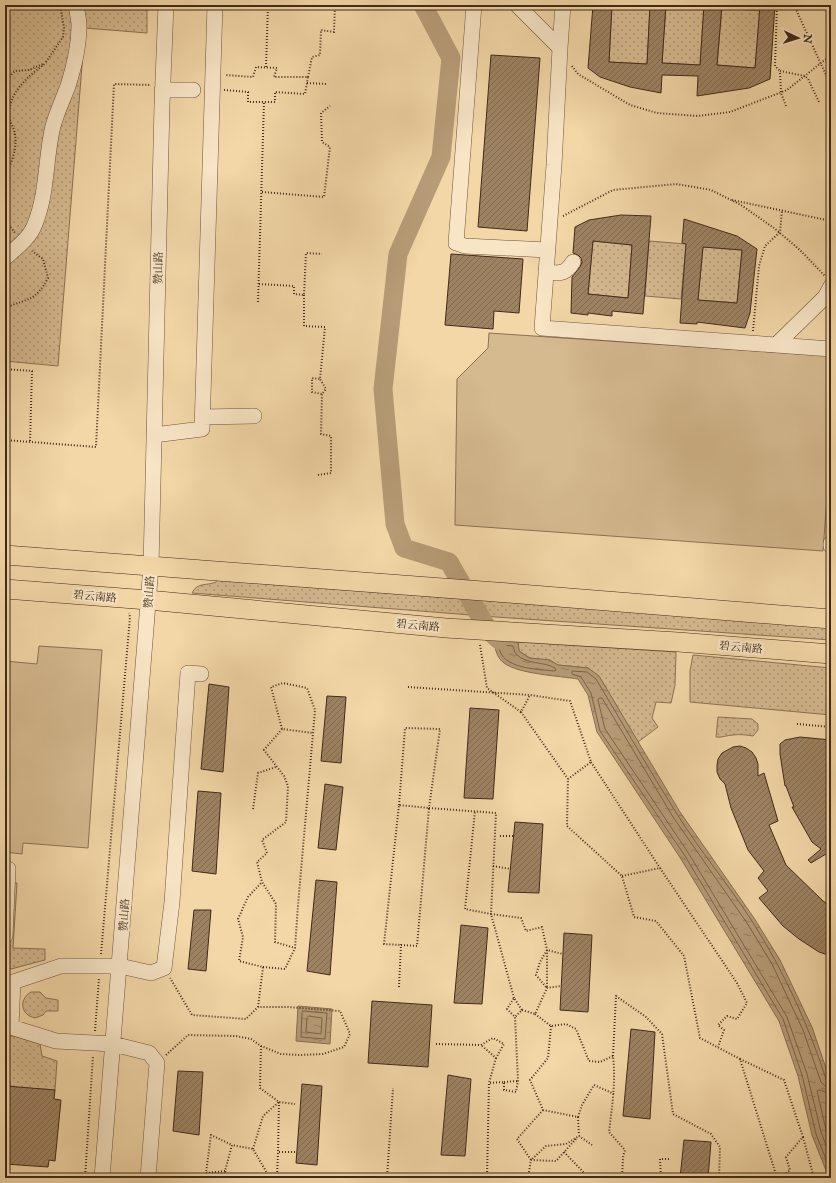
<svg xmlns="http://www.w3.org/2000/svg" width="836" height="1183" font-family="'IM FELL English','Noto Serif SC',serif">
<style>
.green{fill:url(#green-dots);stroke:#8c7154}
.pitch{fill:#d5b98f;stroke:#8c7154}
.water{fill:url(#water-ripples);stroke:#886e52}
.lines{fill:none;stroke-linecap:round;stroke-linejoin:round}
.shore{stroke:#7c6248;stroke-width:1}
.river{stroke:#b79c77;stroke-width:19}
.building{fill:url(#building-hatch);stroke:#42291a;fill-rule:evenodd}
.minor-casing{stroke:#6e543d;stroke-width:16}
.major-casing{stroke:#42291a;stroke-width:20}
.path{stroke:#42291a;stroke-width:2;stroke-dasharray:1 2;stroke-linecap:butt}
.minor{stroke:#f7e5c6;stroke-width:15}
.major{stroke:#f3d7a7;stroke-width:19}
.labels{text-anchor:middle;stroke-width:4;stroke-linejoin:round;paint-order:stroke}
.street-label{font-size:11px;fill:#42291a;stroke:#f7e5c6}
</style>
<defs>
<pattern id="green-dots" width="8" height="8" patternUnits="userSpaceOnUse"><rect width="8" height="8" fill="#d5b98f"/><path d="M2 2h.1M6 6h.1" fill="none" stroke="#ae9674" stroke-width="1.8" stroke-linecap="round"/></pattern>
<pattern id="water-ripples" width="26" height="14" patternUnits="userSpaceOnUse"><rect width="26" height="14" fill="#b79c77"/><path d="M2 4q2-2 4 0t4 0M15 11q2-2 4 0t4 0" fill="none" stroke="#967f61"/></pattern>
<pattern id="building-hatch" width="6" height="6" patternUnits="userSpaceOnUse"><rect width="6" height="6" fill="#9e8363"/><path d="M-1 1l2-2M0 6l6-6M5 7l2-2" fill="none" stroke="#826b51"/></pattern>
</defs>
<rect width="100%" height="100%" fill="#f3d7a7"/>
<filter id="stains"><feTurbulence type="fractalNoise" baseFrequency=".005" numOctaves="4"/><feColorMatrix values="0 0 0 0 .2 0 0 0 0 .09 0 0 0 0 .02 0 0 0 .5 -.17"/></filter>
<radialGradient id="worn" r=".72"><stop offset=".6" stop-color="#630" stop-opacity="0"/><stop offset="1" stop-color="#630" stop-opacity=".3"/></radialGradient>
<path class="green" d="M 5,5 L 147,5 L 147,33 L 85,28 L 58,366 L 5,361 Z
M 612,5 L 650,5 L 647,64 L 609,62 Z
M 666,5 L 704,8 L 700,65 L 662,63 Z
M 722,8 L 760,11 L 755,68 L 717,65 Z
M 593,241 L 632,245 L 628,298 L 588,294 Z
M 649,241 L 686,244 L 681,299 L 645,296 Z
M 703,247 L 742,250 L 737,303 L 698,300 Z
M 217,580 L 831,627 L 831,640 L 496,617 L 192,593 C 197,582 207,586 216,582 Z
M 518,642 L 676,652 L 675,685 L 671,703 L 656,702 L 652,718 L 658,727 L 638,742 L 599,676 L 588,668 L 558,665 L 549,660 L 530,658 L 519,651 Z
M 693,655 L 831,668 L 831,715 L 690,702 L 690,671 Z
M 718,717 L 752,719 L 758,724 L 758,730 L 753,736 C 747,735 740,734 733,735 C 727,735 722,738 716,737 Z
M 5,874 L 8,883 L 17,883 L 13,948 L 45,949 L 45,960 L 11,969 L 5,964 Z
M 31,992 L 40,992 L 46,998 L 58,1000 L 58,1011 L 46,1011 L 43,1015 L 35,1018 C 21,1015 18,1000 31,992 Z
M 10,1036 L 14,1036 L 40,1044 L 42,1056 L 57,1061 L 55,1090 L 11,1087 L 9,1079 L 5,1076 L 5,1049 Z"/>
<path class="pitch" d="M 489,333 L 831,356 L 831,442 L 823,551 L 455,525 L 457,379 L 488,348 Z
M 39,646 L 102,650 L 88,848 L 23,843 L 22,854 L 5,852 L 5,661 L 37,664 Z"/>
<path class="water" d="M 494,641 L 518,642 L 519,651 L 529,658 L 550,660 L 558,665 L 588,668 L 599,676 L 680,812 L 754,918 L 780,960 L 812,1027 L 829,1077 L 831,1087 L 831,1178 L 829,1178 L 812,1135 L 798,1076 L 779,1021 L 681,859 L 597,732 L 588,695 L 578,679 C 560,676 518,674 504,663 C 497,658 495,649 494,641 Z
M 298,1006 L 332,1009 L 330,1044 L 296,1041 Z"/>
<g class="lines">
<path class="shore" d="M 501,645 L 513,646 C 514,648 514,652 516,654 C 527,665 543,661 555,668 L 556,670 L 554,671 C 537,669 501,669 499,647 Z
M 303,1011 L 327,1013 L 325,1039 L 301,1037 L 302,1013 Z
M 309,1016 L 322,1018 L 321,1034 L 306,1032 L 307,1018 Z
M 831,1082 L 828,1082 L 826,1079 C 808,1023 783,970 752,921 C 728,884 700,851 677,814 C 649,770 623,724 596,679 L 587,672 L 572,671 L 572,674 L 581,677 L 591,693 L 600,731 L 685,856 L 783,1019 L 802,1075 L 816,1134 L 831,1172
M 831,1087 L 825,1086 L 821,1082 L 803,1030 L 772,964 L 747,923 L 673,817 L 602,698 L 599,698 L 598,700 L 605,729 L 689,854 L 787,1017 L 807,1074 L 821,1132 L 831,1159
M 831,1093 L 825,1092 L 820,1090 L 817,1091 L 826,1130 L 831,1142"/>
<path class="river" d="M 423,5 L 451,58 L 441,157 L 398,254 L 383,389 L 395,524 L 404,548 L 449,562 L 488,630 L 499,640"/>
</g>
<path class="building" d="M 593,5 L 612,5 L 609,62 L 647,64 L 650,5 L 666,5 L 662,63 L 700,65 L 704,5 L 722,5 L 717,65 L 755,68 L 760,5 L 775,5 L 770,79 L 749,88 L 697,96 L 698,76 L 662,75 L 661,93 L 630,87 L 600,77 L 588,68 Z
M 491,55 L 540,58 L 527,231 L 478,227 Z
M 621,215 L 651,216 L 643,314 L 612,311 L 612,316 L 588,313 L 588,315 L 571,313 L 572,277 L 580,267 L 582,262 L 581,258 L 578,255 L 573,253 L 575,227 L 589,220 ZM 593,241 L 632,245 L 628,298 L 588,294 Z
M 684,219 L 737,236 L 757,249 L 750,313 L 745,328 L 697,322 L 697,324 L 680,323 L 686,244 L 682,243 ZM 703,247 L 742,250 L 737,303 L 698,300 Z
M 451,254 L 523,259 L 519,313 L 494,311 L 493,329 L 445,325 Z
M 209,684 L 229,687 L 223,772 L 201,769 Z
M 327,696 L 346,697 L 341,763 L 321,761 Z
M 470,708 L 499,710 L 493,799 L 464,798 Z
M 800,737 L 831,740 L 831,851 L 811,863 L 808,860 L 821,849 L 812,842 L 792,807 L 794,807 L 786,786 L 785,786 L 780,754 L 780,744 L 785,740 Z
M 740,746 L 746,748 L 752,752 L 756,758 L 758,764 L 758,776 L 764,773 L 778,821 L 769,825 L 786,865 L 823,901 L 831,906 L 831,956 L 819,952 L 799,939 L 783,926 L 759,898 L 768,891 L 758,878 L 764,871 L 748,850 L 731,808 L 725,784 L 720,779 L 717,772 L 717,765 L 718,759 L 722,753 L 733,747 Z
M 325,784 L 343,787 L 336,850 L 318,848 Z
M 198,791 L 221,793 L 216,874 L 192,871 Z
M 515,822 L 543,824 L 539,893 L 508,892 Z
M 316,880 L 337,882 L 330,975 L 307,971 Z
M 194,910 L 211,910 L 206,971 L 188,969 Z
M 461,925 L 488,928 L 482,1004 L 454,1003 Z
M 564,933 L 592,935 L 588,1012 L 560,1010 Z
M 372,1001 L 432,1005 L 428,1067 L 368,1063 Z
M 631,1029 L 655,1032 L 650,1119 L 623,1116 Z
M 178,1071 L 203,1072 L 199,1135 L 173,1131 Z
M 448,1075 L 471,1079 L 465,1156 L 441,1155 Z
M 302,1084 L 322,1086 L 317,1165 L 296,1163 Z
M 6,1086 L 55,1090 L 54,1099 L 61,1100 L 55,1161 L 49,1160 L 48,1167 L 5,1164 Z
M 684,1140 L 711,1142 L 708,1178 L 680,1178 Z"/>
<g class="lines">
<defs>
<path id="minor" d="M 474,5 L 456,243 L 465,246 L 547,250
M 517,5 L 560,48 L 563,5
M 560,48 L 554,165 L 542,328 L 776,345 L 825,297 L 831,286
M 162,90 L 193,90
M 5,258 C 16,248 30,238 35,224 C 48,191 45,159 53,126 C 57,112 63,99 68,86 C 74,67 79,45 79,26 C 79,19 77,12 76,5
M 546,272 C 560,273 565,275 573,262
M 776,345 L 831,349
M 202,417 L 254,416
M 154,435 L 202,429 L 215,5
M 831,546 L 831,543
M 5,868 L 8,869 L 5,936
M 5,1004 L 12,1004 L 11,1027 L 56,1041 L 113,1044 L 149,1053 L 157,1063 L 148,1178
M 12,1004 L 13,982 L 61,966 L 120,966 L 151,973 L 164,968 L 172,902 L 188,673 L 201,674
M 102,1178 L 151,566 L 162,105 L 166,5"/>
<path id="major" d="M 5,555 L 496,592 L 831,619
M 5,589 L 148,600 L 446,628 L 678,642 L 831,654"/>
</defs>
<use href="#minor" class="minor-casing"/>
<use href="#major" class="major-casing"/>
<path class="path" d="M 777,5 L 775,66 L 780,71
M 794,5 L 831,86
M 46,62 L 63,37 L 64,28 L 60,5
M 572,66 L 578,74 L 630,105 L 657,113 L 698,116 L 730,112 L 787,90 L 831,55
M 266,67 L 268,5
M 308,77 L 312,57 L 320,55 L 321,30 L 334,32 L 335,5
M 5,81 L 15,71 L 29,70 L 43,64
M 307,83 L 327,84
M 224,90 L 248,92 L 248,102 L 275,102 L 275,92 L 305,94 L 308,77 L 274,77 L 277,68 L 256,67 L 253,77 L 225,75
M 786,106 L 781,93 L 780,71 L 805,76 L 808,79 L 819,102
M 5,126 L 11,126
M 5,171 L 9,168 C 13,158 17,146 15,135 C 15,130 11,125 10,120 C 5,95 28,76 46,63
M 262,192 L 324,197 L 330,147 L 322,142 L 321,113 L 330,106
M 732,200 L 831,221
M 563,216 L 613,190 L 676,184 L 711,190 L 741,205 L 774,228 L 800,250 L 825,276
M 5,220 L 15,233
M 259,284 L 294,286 L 294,294 L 304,295 L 306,253 L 322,254
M 304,295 L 304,326 L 325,327 L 320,379 L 312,378 L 312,392 L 322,394 L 326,389 L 320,379
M 258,302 L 264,102
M 5,308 C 28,298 35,302 48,278 L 43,259 L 32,251
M 753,331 L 759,266 L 765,246 L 780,232 L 782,210
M 5,369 L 32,371 L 30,442
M 5,440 L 96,447 L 114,84 L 151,85
M 318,475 L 331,473 L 331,436 L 321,434 L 322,394
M 480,645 L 487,688 L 521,712 L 530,695
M 408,687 L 530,695 L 570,701 L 591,762 L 568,779 L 567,826 L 622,876 L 634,917 L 656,921 L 684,956 L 700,1038 L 740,1059 L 777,1178
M 521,712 L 568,779
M 797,724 L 831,727
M 282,729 L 264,750 L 284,776 L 288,786 L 286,822 L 262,840 L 267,853 L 257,862 L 262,882 L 276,904 L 275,942 L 295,948
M 591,762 L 660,868
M 399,805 L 405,728 L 440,729 L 429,808 L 496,813 L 491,914 L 465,909 L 475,811
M 253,809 L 258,773 L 276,767
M 500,836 L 514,836
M 493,866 L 511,869
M 622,876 L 660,868 L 737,983 L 747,1003 L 737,1019 L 727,1016 L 718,1025 L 724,1030 L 718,1047
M 101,954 L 130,617 L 129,613
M 263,967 L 285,969 L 295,948 L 298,905 L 313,733 L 315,710 L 307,688 L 283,683 L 271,687 L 282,729 L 313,733
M 399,987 L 401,945 L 417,946 L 429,808 L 399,805 L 384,944 L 401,945
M 546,987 L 536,975 L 540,962 L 547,950 L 563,954
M 514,998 L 491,914 L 521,918 L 526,931 L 542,927 L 547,950 L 547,988
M 258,1007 L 263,967 L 239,961 L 243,937 L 238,919 L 248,897 L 262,882
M 522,1010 L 535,1014 L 547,988 L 561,986
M 535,1014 L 551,1026 L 566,1024 L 576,1029 L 589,1061 L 600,1062 L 613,1056 C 616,1081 612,1107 609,1132 L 625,1150 L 623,1157 L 622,1178
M 551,1026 L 548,1058 L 530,1080 L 543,1110 L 578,1117 L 582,1105 L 594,1085 L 614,1094
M 95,1031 L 99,978
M 436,1044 L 481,1045 L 493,1038 L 504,1044 L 496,1058 L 481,1045
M 261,1046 L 260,1088 L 279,1102 L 295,1104
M 166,1055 L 188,1035 L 236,1036 L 251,1039 L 261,1046 L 281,1054 L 300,1055 L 323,1054 L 344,1047 L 350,1034 L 340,1011 L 287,1007 L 258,1007 L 246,1019 L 192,1015 L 170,978
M 613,1056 L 616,996 L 646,1017 L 662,1034 L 673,1114 L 711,1134 L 720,1147 L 719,1178
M 496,1058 L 489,1083 L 504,1082 L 504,1090 L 516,1092 L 518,1081 L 515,1017 L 507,1009 L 514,998 L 522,1010 L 515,1017
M 740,1059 L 784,1080 L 803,1137 L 786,1157 L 790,1170 L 781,1178
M 504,1082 L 518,1081
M 279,1102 L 278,1152 L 297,1152
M 543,1110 L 517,1139 L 531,1160 L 546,1146 L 566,1144 L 579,1136 L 592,1145
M 578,1117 L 579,1135
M 803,1137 L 814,1178
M 253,1149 L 263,1116 L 279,1102
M 564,1152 L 589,1178
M 225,1171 L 206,1173 L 211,1135 L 232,1145
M 206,1173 L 207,1178
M 5,1177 L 9,1178
M 85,1178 L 93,1056
M 227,1178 L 225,1171 L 232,1145 L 253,1149 L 267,1173 L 264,1178
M 277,1178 L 278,1152
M 387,1178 L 393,1088
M 487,1178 L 489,1083
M 528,1178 L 531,1160 L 556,1161 L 576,1139
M 661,1178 L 660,1159 L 670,1159"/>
<use href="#minor" class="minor"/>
<use href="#major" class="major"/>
</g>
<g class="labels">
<g class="street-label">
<text transform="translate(158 268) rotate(-89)" y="4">赞山路</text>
<text transform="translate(149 592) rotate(-86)" y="4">赞山路</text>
<text transform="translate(95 596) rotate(5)" y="4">碧云南路</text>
<text transform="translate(418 625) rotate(5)" y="4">碧云南路</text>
<text transform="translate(741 647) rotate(5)" y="4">碧云南路</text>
<text transform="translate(124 915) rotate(-86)" y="4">赞山路</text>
</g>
</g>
<rect width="836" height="1183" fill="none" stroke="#f3d7a7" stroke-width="20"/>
<rect x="6" y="6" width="824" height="1171" fill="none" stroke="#42291a" stroke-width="2"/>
<rect x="10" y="10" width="816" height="1163" fill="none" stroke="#42291a"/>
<g transform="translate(798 38) rotate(94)" stroke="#f7e5c6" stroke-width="3" paint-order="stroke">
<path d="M0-3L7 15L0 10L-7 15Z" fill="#42291a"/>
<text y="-6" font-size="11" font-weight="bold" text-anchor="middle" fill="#42291a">N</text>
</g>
<rect width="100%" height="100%" filter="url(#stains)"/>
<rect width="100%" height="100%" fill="url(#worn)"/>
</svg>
